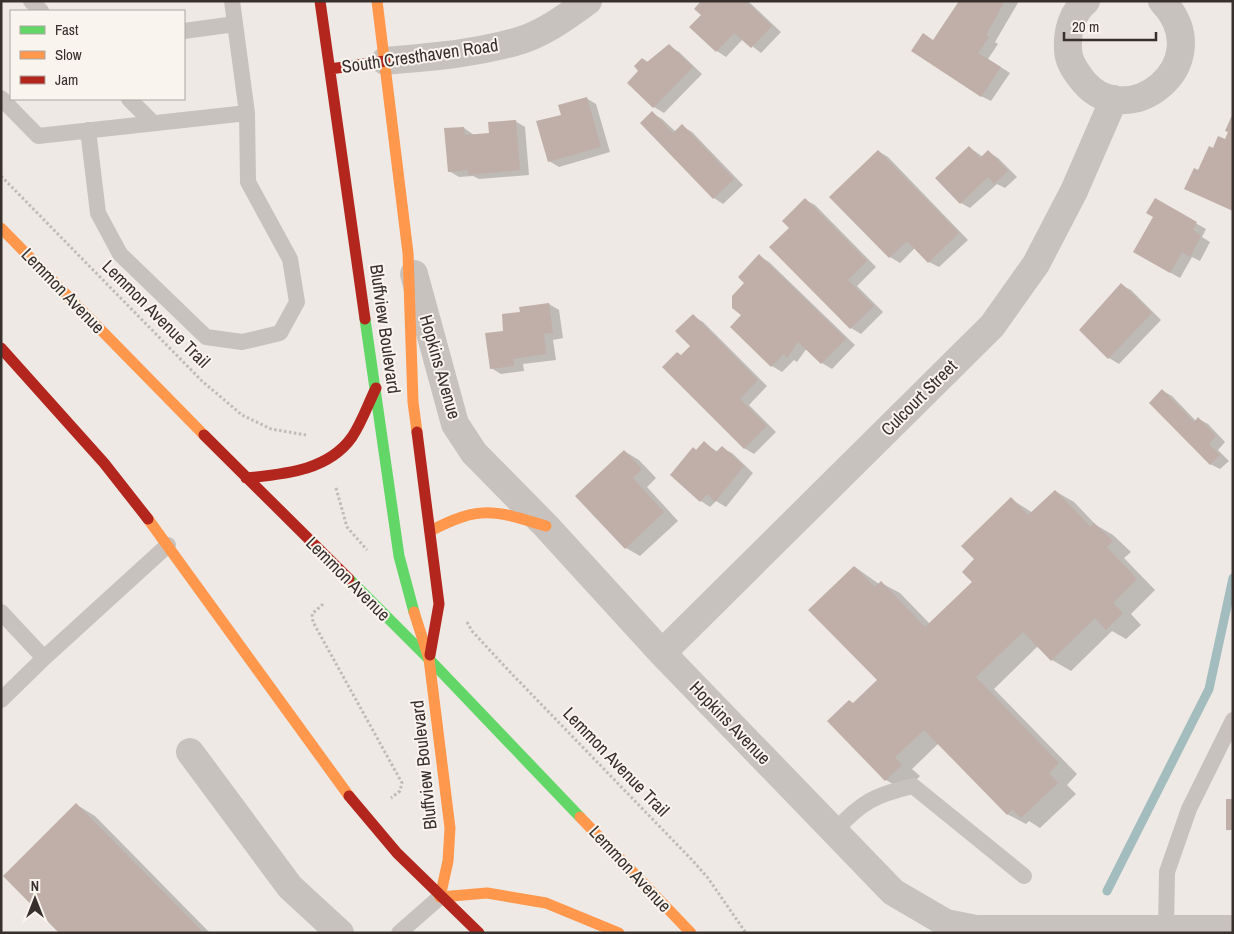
<svg xmlns="http://www.w3.org/2000/svg" width="1234" height="934" font-family="'Archivo Narrow',sans-serif">
<style>
.shadow{fill:#0003}
.lines{fill:none;stroke-linecap:round;stroke-linejoin:round}
.stream{stroke:#a3bcbd;stroke-width:9}
.building{fill:#c0afa8}
.path{stroke:#c0bbb6;stroke-width:3;stroke-dasharray:2.5 2.5;stroke-linecap:butt}
.lane{stroke:#c7c2be;stroke-width:16}
.street{stroke:#c7c2be;stroke-width:28}
.fast{stroke:#63d668;stroke-width:11}
.slow{stroke:#ff974d;stroke-width:11}
.jam{stroke:#b3261e;stroke-width:11}
.labels{text-anchor:middle;stroke-width:4;stroke-linejoin:round;paint-order:stroke}
.street-label{font-size:18px;fill:#38302c;stroke:#f9f4ee}
</style>
<rect width="100%" height="100%" fill="#eee9e4"/>
<path class="shadow" d="M 703,1 L 748,1 L 781,32 L 761,53 L 743,39 L 726,57 L 717,51 L 703,15 Z
M 960,1 L 1019,1 L 995,42 L 998,44 L 988,59 L 1010,73 L 991,101 L 981,96 L 934,41 Z
M 669,46 L 679,52 L 702,74 L 664,113 L 654,107 L 629,83 L 640,71 L 643,59 L 648,62 Z
M 586,98 L 596,104 L 610,152 L 559,167 L 549,161 Z
M 652,113 L 662,119 L 676,132 L 682,126 L 692,132 L 743,185 L 723,204 L 714,198 Z
M 515,121 L 525,127 L 529,175 L 479,179 L 473,176 L 459,177 L 449,171 L 464,128 L 474,135 L 490,134 Z
M 969,147 L 983,157 L 989,152 L 998,158 L 1017,177 L 1005,188 L 997,184 L 970,208 L 961,203 Z
M 878,151 L 888,157 L 968,240 L 939,267 L 929,262 L 915,248 L 900,263 L 890,257 Z
M 805,200 L 815,205 L 876,267 L 857,286 L 883,312 L 861,334 L 851,328 L 771,247 L 790,228 Z
M 1155,200 L 1206,229 L 1202,237 L 1210,242 L 1200,261 L 1192,257 L 1180,278 L 1134,252 L 1154,216 Z
M 759,256 L 769,262 L 855,345 L 832,369 L 822,363 L 807,348 L 797,362 L 794,360 L 782,372 L 772,366 L 731,327 L 742,315 L 746,283 Z
M 1121,285 L 1131,290 L 1161,320 L 1119,364 L 1109,358 L 1081,330 Z
M 549,304 L 559,310 L 563,338 L 553,340 L 556,360 L 523,364 L 524,371 L 501,374 L 491,368 L 505,332 Z
M 693,316 L 703,322 L 767,386 L 749,405 L 776,432 L 754,454 L 744,448 L 682,356 L 692,346 Z
M 1163,391 L 1172,396 L 1196,421 L 1199,419 L 1208,424 L 1225,442 L 1218,450 L 1229,461 L 1220,469 L 1210,464 Z
M 704,443 L 718,452 L 722,448 L 732,453 L 753,473 L 726,507 L 716,501 L 710,507 L 701,501 L 693,448 L 697,451 Z
M 624,451 L 639,460 L 656,478 L 647,487 L 678,521 L 640,556 L 626,548 Z
M 1055,491 L 1074,502 L 1096,525 L 1113,535 L 1131,552 L 1124,558 L 1155,590 L 1131,614 L 1141,625 L 1126,639 L 1112,631 L 1071,671 L 1052,660 L 1038,646 L 994,689 L 1077,774 L 1067,785 L 1076,794 L 1040,828 L 1029,821 L 1026,824 L 1007,814 L 939,743 L 912,769 L 920,776 L 905,791 L 886,780 L 829,721 L 854,704 L 879,680 L 855,567 L 879,584 L 881,583 L 900,593 L 930,624 L 973,582 L 975,559 L 1011,499 L 1033,513 Z
M 77,805 L 95,816 L 210,933 L 61,933 Z"/>
<g class="lines">
<path class="stream" d="M 1107,891 L 1209,689 L 1233,578"/>
</g>
<path class="building" d="M 701,1 L 746,1 L 772,26 L 751,48 L 734,33 L 716,52 L 689,27 L 701,15 L 694,9 Z
M 959,1 L 1005,1 L 986,35 L 989,37 L 978,53 L 1001,67 L 981,97 L 911,51 L 923,33 L 933,40 Z
M 669,44 L 693,67 L 653,108 L 627,83 L 638,71 L 634,66 L 642,58 L 647,62 Z
M 587,97 L 601,147 L 548,162 L 536,121 L 561,115 L 558,105 Z
M 652,111 L 673,133 L 682,124 L 734,179 L 713,199 L 640,123 Z
M 1233,113 L 1233,211 L 1184,189 L 1194,168 L 1198,170 L 1209,146 L 1213,148 L 1218,136 L 1225,139 L 1228,132 L 1225,131 Z
M 516,120 L 520,170 L 468,175 L 468,170 L 448,172 L 444,128 L 464,127 L 465,135 L 489,133 L 488,122 Z
M 969,146 L 980,158 L 988,150 L 1008,171 L 994,184 L 988,177 L 960,204 L 935,178 Z
M 878,150 L 959,233 L 928,263 L 907,241 L 889,258 L 829,197 Z
M 805,198 L 867,261 L 848,280 L 874,306 L 850,329 L 769,247 L 789,228 L 782,221 Z
M 1155,198 L 1197,222 L 1193,230 L 1201,236 L 1190,257 L 1182,252 L 1170,273 L 1133,252 L 1153,217 L 1146,213 Z
M 759,254 L 846,339 L 821,364 L 798,342 L 787,358 L 784,354 L 771,367 L 730,327 L 741,315 L 732,308 L 732,296 L 744,283 L 738,277 Z
M 1121,283 L 1152,313 L 1108,359 L 1079,330 Z
M 549,303 L 553,333 L 544,334 L 546,354 L 513,359 L 514,366 L 490,369 L 485,333 L 503,331 L 502,314 L 520,312 L 519,307 Z
M 693,314 L 758,380 L 740,399 L 767,426 L 744,449 L 662,367 L 677,352 L 681,355 L 690,346 L 675,331 Z
M 1162,389 L 1194,422 L 1198,417 L 1216,436 L 1209,444 L 1220,455 L 1210,465 L 1149,403 Z
M 704,441 L 716,452 L 722,446 L 744,466 L 715,502 L 707,494 L 700,502 L 670,475 L 693,447 L 696,450 Z
M 624,450 L 642,469 L 633,478 L 664,512 L 625,549 L 575,496 Z
M 1055,490 L 1091,527 L 1094,523 L 1113,541 L 1107,547 L 1137,579 L 1113,603 L 1123,613 L 1106,630 L 1095,618 L 1051,661 L 1023,632 L 976,677 L 1059,763 L 1049,773 L 1058,783 L 1021,818 L 1012,809 L 1007,815 L 924,730 L 895,757 L 902,765 L 885,781 L 827,721 L 849,700 L 853,703 L 877,680 L 808,610 L 854,566 L 875,587 L 881,581 L 925,627 L 972,582 L 962,572 L 974,559 L 961,546 L 1011,497 L 1028,515 Z
M 1226,799 L 1233,799 L 1233,830 L 1226,830 Z
M 76,803 L 204,933 L 59,933 L 3,876 Z"/>
<g class="lines">
<path class="path" d="M 1,176 L 202,381 L 242,415 L 271,429 L 306,435
M 336,488 L 347,527 L 367,550
M 323,604 L 312,614 L 313,622 L 402,783 L 400,791 L 391,798
M 467,622 L 472,631 L 510,672 L 693,861 L 708,878 L 746,933"/>
<path class="lane" d="M 31,1 L 41,11
M 184,31 L 235,24
M 1,98 L 38,136 L 247,113 L 232,1
M 129,99 L 153,123
M 88,130 L 98,213 L 120,254 L 206,337 L 242,342 L 280,333 L 297,302 L 290,259 L 248,182 L 247,113
M 1,612 L 44,658 L 168,545
M 1,700 L 44,658
M 835,831 C 861,802 875,795 913,786 L 1024,876
M 1166,930 L 1167,872 L 1189,809 L 1233,720
M 399,933 L 440,897"/>
<path class="street" d="M 1086,1 C 1072,13 1067,31 1068,49 C 1068,60 1074,69 1080,77 C 1124,139 1222,64 1162,1
M 385,61 C 428,57 473,54 515,42 C 542,35 566,17 588,1
M 414,274 L 455,424 L 474,453 L 546,526 L 662,653 L 893,892 L 946,923 L 976,929 L 1233,929
M 662,653 L 992,326 L 1036,264 L 1074,191 L 1114,99
M 190,752 L 290,887 L 340,933"/>
<path class="fast" d="M 365,319 L 399,556 L 414,612
M 349,579 L 429,659 L 580,817"/>
<path class="slow" d="M 377,1 L 408,253 L 413,402 L 417,432
M 1,228 L 204,435
M 148,519 L 349,796
M 430,531 C 480,505 494,510 546,526
M 414,612 L 429,659 L 450,828 L 448,861 L 440,897
M 580,817 L 691,933
M 440,897 L 487,893 L 546,903 L 619,933"/>
<path class="jam" d="M 320,1 L 365,319
M 330,69 L 385,61
M 1,348 L 104,463 L 148,519
M 417,432 L 439,604 L 430,655
M 204,435 L 349,579
M 246,478 C 284,474 328,471 352,437 C 362,422 368,404 376,388
M 349,796 L 397,853 L 479,933"/>
</g>
<g class="labels">
<g class="street-label">
<text transform="translate(420 56) rotate(-8)" y="6">South Cresthaven Road</text>
<text transform="translate(63 291) rotate(46)" y="6">Lemmon Avenue</text>
<text transform="translate(156 314) rotate(45)" y="6">Lemmon Avenue Trail</text>
<text transform="translate(385 329) rotate(82)" y="6">Bluffview Boulevard</text>
<text transform="translate(440 367) rotate(74)" y="6">Hopkins Avenue</text>
<text transform="translate(919 398) rotate(-45)" y="6">Culcourt Street</text>
<text transform="translate(348 579) rotate(45)" y="6">Lemmon Avenue</text>
<text transform="translate(730 723) rotate(46)" y="6">Hopkins Avenue</text>
<text transform="translate(616 762) rotate(46)" y="6">Lemmon Avenue Trail</text>
<text transform="translate(424 765) rotate(-96)" y="6">Bluffview Boulevard</text>
<text transform="translate(630 869) rotate(47)" y="6">Lemmon Avenue</text>
</g>
</g>
<rect width="1234" height="934" fill="none" stroke="#38302c" stroke-width="5"/>
<rect x="10" y="10" width="175" height="90" fill="#f9f4ee" stroke="#aca6a0"/>
<rect x="20" y="26" width="25" height="8" fill="#63d668" stroke="#aca6a0"/>
<text x="55" y="35" font-size="15" fill="#38302c">Fast</text>
<rect x="20" y="51" width="25" height="8" fill="#ff974d" stroke="#aca6a0"/>
<text x="55" y="60" font-size="15" fill="#38302c">Slow</text>
<rect x="20" y="76" width="25" height="8" fill="#b3261e" stroke="#aca6a0"/>
<text x="55" y="85" font-size="15" fill="#38302c">Jam</text>
<g transform="translate(35 899)" stroke="#f9f4ee" stroke-width="4" paint-order="stroke">
<path d="M0-4L9 19L0 12L-9 19Z" fill="#38302c"/>
<text y="-8" font-size="14" font-weight="bold" text-anchor="middle" fill="#38302c">N</text>
</g>
<path d="M1064 32v8h92v-8" fill="none" stroke="#38302c" stroke-width="2.5"/>
<text x="1072" y="32" font-size="15" fill="#38302c" stroke="#f9f4ee" stroke-width="4" paint-order="stroke">20 m</text>
</svg>
